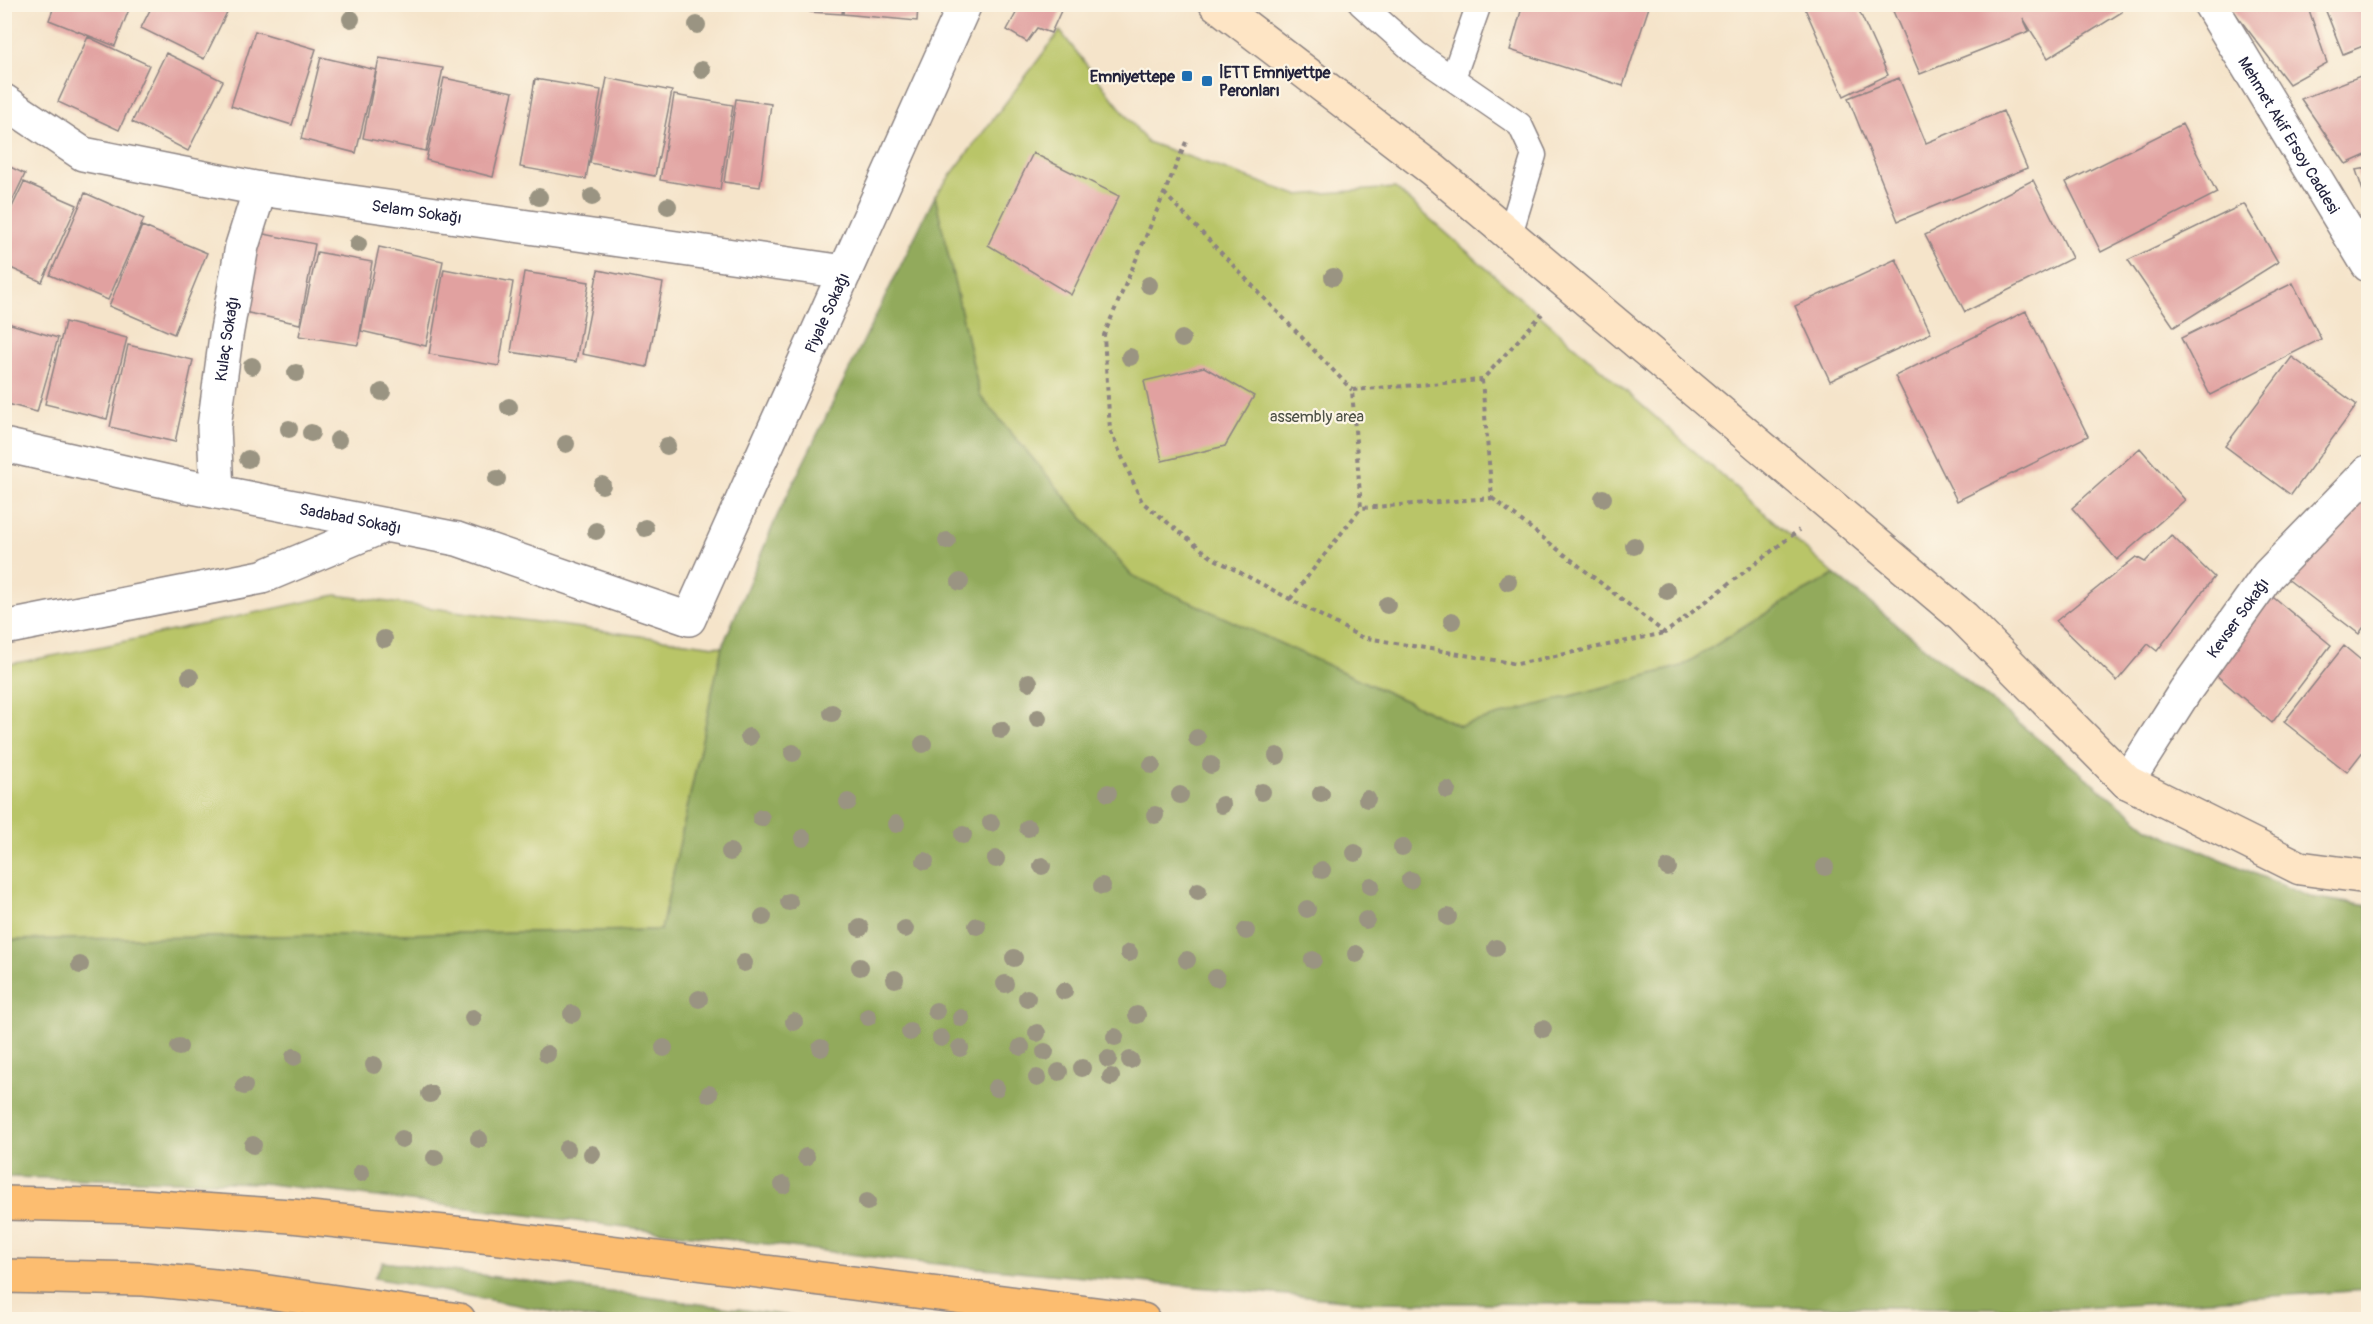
<svg xmlns="http://www.w3.org/2000/svg" width="2373" height="1324" font-family="Pangolin,sans-serif">
<style>
.green{fill:#b9c567;stroke:#6e7451;stroke-width:1.5}
.forest{fill:#92aa5c;stroke:#5a664c;stroke-width:1.5}
.building{fill:#e1a1a0}
.lines{fill:none;stroke-linecap:round;stroke-linejoin:round}
.service-casing{stroke:#8c8382;stroke-width:27}
.minor-casing{stroke:#8c8382;stroke-width:36}
.tertiary-casing{stroke:#8c8382;stroke-width:36}
.secondary-casing{stroke:#8c8382;stroke-width:36}
.motorway-casing{stroke:#8c8382;stroke-width:36}
.path{stroke:#8c8382;stroke-width:4;stroke-dasharray:4.5 4.5;stroke-linecap:butt}
.service{stroke:#fff;stroke-width:24}
.minor{stroke:#fff;stroke-width:33}
.tertiary{stroke:#fff;stroke-width:33}
.secondary{stroke:#fee5c5;stroke-width:33}
.motorway{stroke:#fcbd6f;stroke-width:33}
.tree{fill:#9a9482}
.poi-dot{fill:#1f6fb2;stroke:#fcf5e5;stroke-width:2}
.labels{text-anchor:middle;stroke-width:4.5;stroke-linejoin:round;paint-order:stroke}
.poi-label{font-size:16px;font-weight:bold;fill:#22223b;stroke:#fcf5e5;text-anchor:start}
.street-label{font-size:16px;fill:#22223b;stroke:#fcf5e5}
.park-label{font-size:16px;fill:#4f5348;stroke:#fcf5e5}
</style>
<rect width="100%" height="100%" fill="#fcf5e5"/>
<filter id="ink" filterUnits="userSpaceOnUse"><feTurbulence type="fractalNoise" baseFrequency=".0167" numOctaves="2"/><feDisplacementMap in="SourceGraphic" scale="12" xChannelSelector="R" yChannelSelector="G"/><feConvolveMatrix kernelMatrix="1 2 1 2 8 2 1 2 1" color-interpolation-filters="sRGB"/></filter>
<filter id="wash" filterUnits="userSpaceOnUse"><feTurbulence type="fractalNoise" baseFrequency=".008" numOctaves="4" result="noise"/><feDisplacementMap in="SourceGraphic" scale="24" xChannelSelector="R" yChannelSelector="G"/><feGaussianBlur stdDeviation="1.35" result="paint"/><feColorMatrix in="noise" values="0 0 0 0 0 0 0 0 0 0 0 0 0 0 0 0 0 1.4 0 .05"/><feComposite in="paint" operator="in"/></filter>
<g filter="url(#wash)">
<rect width="100%" height="100%" fill="#f5e4ca"/>
<path class="green" d="M 1060,31 L 1147,142 L 1297,195 L 1395,188 L 1835,575 L 1786,601 L 1682,666 L 1461,726 L 1131,575 L 980,396 L 935,196 Z
M 336,595 L 722,647 L 661,930 L 5,940 L 5,665 L 104,646 Z"/>
<path class="forest" d="M 935,196 L 980,396 L 1131,575 L 1460,726 L 1682,666 L 1786,601 L 1835,575 L 2150,829 L 2310,897 L 2368,906 L 2368,1290 L 2066,1309 L 1366,1302 L 915,1262 L 261,1183 L 5,1177 L 5,940 L 661,930 L 722,647 L 777,516 Z
M 383,1262 L 813,1319 L 590,1319 L 374,1278 Z"/>
<g id="blocks">
<path class="building" d="M 55,4 L 131,4 L 115,46 L 49,20 Z
M 153,4 L 231,4 L 204,59 L 141,28 Z
M 811,4 L 843,4 L 842,14 L 810,12 Z
M 844,4 L 918,4 L 917,21 L 843,14 Z
M 1021,4 L 1064,4 L 1051,33 L 1037,28 L 1027,42 L 1007,30 Z
M 1523,4 L 1650,4 L 1623,86 L 1510,50 Z
M 1803,4 L 1856,4 L 1888,75 L 1844,96 Z
M 1890,4 L 2118,4 L 2122,12 L 2048,58 L 2023,18 L 2029,31 L 1920,74 Z
M 2242,4 L 2307,4 L 2327,63 L 2289,84 L 2232,9 Z
M 2328,4 L 2368,4 L 2368,44 L 2343,54 L 2324,6 Z
M 255,31 L 316,49 L 292,125 L 231,106 Z
M 88,37 L 149,65 L 119,130 L 58,102 Z
M 166,53 L 223,81 L 188,151 L 132,122 Z
M 321,57 L 376,70 L 356,153 L 301,139 Z
M 379,58 L 443,68 L 426,151 L 363,138 Z
M 2368,73 L 2368,154 L 2346,164 L 2301,99 Z
M 444,78 L 513,92 L 493,177 L 426,160 Z
M 607,78 L 672,91 L 655,176 L 590,163 Z
M 1899,78 L 1926,143 L 2003,111 L 2027,168 L 1898,221 L 1848,98 Z
M 535,79 L 601,90 L 586,179 L 520,167 Z
M 674,95 L 733,105 L 720,190 L 660,180 Z
M 736,99 L 771,104 L 760,187 L 724,182 Z
M 2182,124 L 2217,193 L 2101,252 L 2066,182 Z
M 1033,153 L 1119,196 L 1071,295 L 988,245 Z
M 4,164 L 25,174 L 4,218 Z
M 2368,168 L 2368,206 L 2356,170 Z
M 2033,180 L 2072,258 L 1965,312 L 1925,235 Z
M 24,182 L 77,205 L 42,282 L 4,265 L 4,224 Z
M 85,193 L 144,219 L 108,300 L 50,275 Z
M 2244,204 L 2278,262 L 2174,327 L 2128,260 Z
M 142,226 L 207,253 L 174,334 L 109,306 Z
M 254,232 L 315,244 L 300,324 L 239,311 Z
M 379,247 L 443,261 L 426,346 L 361,331 Z
M 317,252 L 372,262 L 358,345 L 299,336 Z
M 1896,259 L 1931,333 L 1830,381 L 1795,306 Z
M 444,269 L 513,282 L 499,366 L 429,354 Z
M 598,270 L 663,283 L 647,367 L 582,354 Z
M 524,272 L 589,282 L 576,362 L 511,352 Z
M 2293,283 L 2321,339 L 2210,395 L 2181,338 Z
M 2026,311 L 2088,436 L 1957,501 L 1895,376 Z
M 4,322 L 58,338 L 37,412 L 4,403 Z
M 65,322 L 127,338 L 107,419 L 45,404 Z
M 128,345 L 193,360 L 175,442 L 110,427 Z
M 2292,357 L 2357,405 L 2291,495 L 2225,446 Z
M 1204,367 L 1254,396 L 1225,446 L 1162,461 L 1144,381 Z
M 2140,448 L 2185,500 L 2117,560 L 2072,508 Z
M 2368,488 L 2368,621 L 2359,634 L 2286,578 Z
M 2171,535 L 2214,577 L 2157,651 L 2148,644 L 2117,681 L 2056,621 L 2136,557 L 2145,562 Z
M 2269,594 L 2331,645 L 2272,723 L 2215,674 Z
M 2344,646 L 2368,666 L 2368,745 L 2347,772 L 2284,722 Z"/>
</g>
</g>
<g filter="url(#ink)">
<use href="#blocks" fill-opacity="0" stroke="#8c8382" stroke-width="1.5"/>
<g class="lines">
<defs>
<path id="service" d="M 1361,4 L 1417,54 L 1520,125 L 1534,155 L 1510,234
M 1453,78 L 1479,4"/>
<g id="minor">
<path id="s1" d="M 4,101 L 83,154 L 260,189 L 845,272"/>
<path id="s2" d="M 4,445 L 182,485 L 457,539 L 689,619 L 965,4"/>
<path id="s3" d="M 217,492 L 214,427 L 226,336 L 242,246 L 260,189"/>
<path d="M 4,628 L 262,577 L 386,525"/>
<path id="s4" d="M 2127,782 L 2185,691 L 2268,575 L 2368,472"/>
</g>
<g id="tertiary">
<path id="s5" d="M 2210,4 L 2368,265"/>
</g>
<path id="secondary" d="M 1216,4 L 1433,170 L 1963,617 L 2127,782 L 2300,868 L 2368,877"/>
<path id="motorway" d="M 4,1203 L 141,1206 L 291,1216 L 492,1237 L 1143,1320
M 4,1276 L 144,1279 L 255,1290 L 459,1320"/>
</defs>
<use href="#service" class="service-casing"/>
<use href="#minor" class="minor-casing"/>
<use href="#tertiary" class="tertiary-casing"/>
<use href="#secondary" class="secondary-casing"/>
<use href="#motorway" class="motorway-casing"/>
<path class="path" d="M 1186,142 L 1104,335 L 1110,430 L 1142,502 L 1211,557 L 1361,637 L 1517,664 L 1665,633
M 1164,193 L 1352,390
M 1482,380 L 1492,498 L 1361,508 L 1352,390 L 1482,380 L 1542,314
M 1492,498 L 1665,633 L 1799,530
M 1290,599 L 1361,508"/>
<use href="#service" class="service"/>
<use href="#minor" class="minor"/>
<use href="#tertiary" class="tertiary"/>
<use href="#secondary" class="secondary"/>
<use href="#motorway" class="motorway"/>
</g>
<g class="tree">
<circle cx="351" cy="19" r="9"/>
<circle cx="697" cy="25" r="9"/>
<circle cx="702" cy="70" r="9"/>
<circle cx="539" cy="197" r="9"/>
<circle cx="592" cy="197" r="9"/>
<circle cx="668" cy="206" r="9"/>
<circle cx="358" cy="244" r="9"/>
<circle cx="1333" cy="277" r="9"/>
<circle cx="1149" cy="285" r="9"/>
<circle cx="1182" cy="339" r="9"/>
<circle cx="1130" cy="357" r="9"/>
<circle cx="252" cy="366" r="9"/>
<circle cx="296" cy="373" r="9"/>
<circle cx="382" cy="392" r="9"/>
<circle cx="509" cy="407" r="9"/>
<circle cx="289" cy="429" r="9"/>
<circle cx="311" cy="433" r="9"/>
<circle cx="338" cy="440" r="9"/>
<circle cx="566" cy="444" r="9"/>
<circle cx="667" cy="446" r="9"/>
<circle cx="248" cy="459" r="9"/>
<circle cx="497" cy="479" r="9"/>
<circle cx="602" cy="485" r="9"/>
<circle cx="1603" cy="498" r="9"/>
<circle cx="645" cy="528" r="9"/>
<circle cx="596" cy="531" r="9"/>
<circle cx="947" cy="541" r="9"/>
<circle cx="1634" cy="546" r="9"/>
<circle cx="960" cy="582" r="9"/>
<circle cx="1508" cy="582" r="9"/>
<circle cx="1667" cy="591" r="9"/>
<circle cx="1387" cy="605" r="9"/>
<circle cx="1452" cy="621" r="9"/>
<circle cx="384" cy="639" r="9"/>
<circle cx="190" cy="677" r="9"/>
<circle cx="1029" cy="682" r="9"/>
<circle cx="832" cy="713" r="9"/>
<circle cx="1038" cy="718" r="9"/>
<circle cx="1001" cy="730" r="9"/>
<circle cx="749" cy="737" r="9"/>
<circle cx="1197" cy="738" r="9"/>
<circle cx="923" cy="744" r="9"/>
<circle cx="793" cy="753" r="9"/>
<circle cx="1277" cy="756" r="9"/>
<circle cx="1152" cy="765" r="9"/>
<circle cx="1211" cy="765" r="9"/>
<circle cx="1447" cy="790" r="9"/>
<circle cx="1262" cy="792" r="9"/>
<circle cx="1108" cy="793" r="9"/>
<circle cx="1321" cy="794" r="9"/>
<circle cx="1180" cy="795" r="9"/>
<circle cx="1367" cy="799" r="9"/>
<circle cx="848" cy="802" r="9"/>
<circle cx="1222" cy="805" r="9"/>
<circle cx="1155" cy="815" r="9"/>
<circle cx="761" cy="818" r="9"/>
<circle cx="991" cy="823" r="9"/>
<circle cx="896" cy="824" r="9"/>
<circle cx="1028" cy="828" r="9"/>
<circle cx="963" cy="835" r="9"/>
<circle cx="803" cy="838" r="9"/>
<circle cx="1402" cy="847" r="9"/>
<circle cx="730" cy="852" r="9"/>
<circle cx="1355" cy="853" r="9"/>
<circle cx="996" cy="859" r="9"/>
<circle cx="925" cy="861" r="9"/>
<circle cx="1042" cy="866" r="9"/>
<circle cx="1825" cy="867" r="9"/>
<circle cx="1668" cy="868" r="9"/>
<circle cx="1322" cy="870" r="9"/>
<circle cx="1410" cy="880" r="9"/>
<circle cx="1102" cy="886" r="9"/>
<circle cx="1371" cy="886" r="9"/>
<circle cx="1198" cy="891" r="9"/>
<circle cx="789" cy="902" r="9"/>
<circle cx="1307" cy="909" r="9"/>
<circle cx="763" cy="917" r="9"/>
<circle cx="1448" cy="917" r="9"/>
<circle cx="1366" cy="920" r="9"/>
<circle cx="977" cy="926" r="9"/>
<circle cx="860" cy="928" r="9"/>
<circle cx="905" cy="929" r="9"/>
<circle cx="1246" cy="931" r="9"/>
<circle cx="1496" cy="948" r="9"/>
<circle cx="1129" cy="953" r="9"/>
<circle cx="1356" cy="954" r="9"/>
<circle cx="1014" cy="958" r="9"/>
<circle cx="1187" cy="960" r="9"/>
<circle cx="1313" cy="960" r="9"/>
<circle cx="744" cy="963" r="9"/>
<circle cx="80" cy="965" r="9"/>
<circle cx="860" cy="967" r="9"/>
<circle cx="1216" cy="978" r="9"/>
<circle cx="895" cy="979" r="9"/>
<circle cx="1005" cy="984" r="9"/>
<circle cx="1064" cy="991" r="9"/>
<circle cx="1027" cy="998" r="9"/>
<circle cx="699" cy="999" r="9"/>
<circle cx="936" cy="1011" r="9"/>
<circle cx="572" cy="1014" r="9"/>
<circle cx="1137" cy="1015" r="9"/>
<circle cx="868" cy="1017" r="9"/>
<circle cx="473" cy="1018" r="9"/>
<circle cx="961" cy="1018" r="9"/>
<circle cx="794" cy="1022" r="9"/>
<circle cx="1543" cy="1029" r="9"/>
<circle cx="910" cy="1032" r="9"/>
<circle cx="1037" cy="1033" r="9"/>
<circle cx="1115" cy="1037" r="9"/>
<circle cx="941" cy="1038" r="9"/>
<circle cx="179" cy="1047" r="9"/>
<circle cx="1021" cy="1047" r="9"/>
<circle cx="664" cy="1048" r="9"/>
<circle cx="821" cy="1048" r="9"/>
<circle cx="960" cy="1048" r="9"/>
<circle cx="1045" cy="1052" r="9"/>
<circle cx="547" cy="1054" r="9"/>
<circle cx="294" cy="1057" r="9"/>
<circle cx="1108" cy="1059" r="9"/>
<circle cx="1130" cy="1060" r="9"/>
<circle cx="374" cy="1065" r="9"/>
<circle cx="1082" cy="1068" r="9"/>
<circle cx="1059" cy="1072" r="9"/>
<circle cx="1111" cy="1077" r="9"/>
<circle cx="1037" cy="1078" r="9"/>
<circle cx="244" cy="1086" r="9"/>
<circle cx="996" cy="1088" r="9"/>
<circle cx="430" cy="1094" r="9"/>
<circle cx="709" cy="1094" r="9"/>
<circle cx="402" cy="1139" r="9"/>
<circle cx="479" cy="1139" r="9"/>
<circle cx="253" cy="1145" r="9"/>
<circle cx="567" cy="1149" r="9"/>
<circle cx="592" cy="1154" r="9"/>
<circle cx="806" cy="1157" r="9"/>
<circle cx="435" cy="1158" r="9"/>
<circle cx="361" cy="1173" r="9"/>
<circle cx="783" cy="1185" r="9"/>
<circle cx="867" cy="1202" r="9"/>
</g>
</g>
<g class="poi-dot">
<rect x="1181" y="70" width="12" height="12" rx="3"/>
<rect x="1201" y="75" width="12" height="12" rx="3"/>
</g>
<g class="labels">
<g class="poi-label">
<text x="1219" y="78">İETT Emniyettpe<tspan x="1219" dy="18">Peronları</tspan></text>
<text x="1175" y="82" text-anchor="end">Emniyettepe</text>
</g>
<g class="street-label">
<text dy="6" stroke="none"><textPath href="#s5" startOffset="153">Mehmet Akif Ersoy Caddesi</textPath></text>
<text dy="6" stroke="none"><textPath href="#s1" startOffset="434">Selam Sokağı</textPath></text>
<text dy="6" stroke="none"><textPath href="#s2" startOffset="1044">Piyale Sokağı</textPath></text>
<text dy="6" stroke="none"><textPath href="#s3" startOffset="154">Kulaç Sokağı</textPath></text>
<text dy="6" stroke="none"><textPath href="#s2" startOffset="354">Sadabad Sokağı</textPath></text>
<text dy="6" stroke="none"><textPath href="#s4" startOffset="198">Kevser Sokağı</textPath></text>
</g>
<g class="park-label">
<text x="1317" y="422">assembly area</text>
</g>
</g>
<rect width="2373" height="1324" fill="none" stroke="#fcf5e5" stroke-width="24"/>
</svg>
